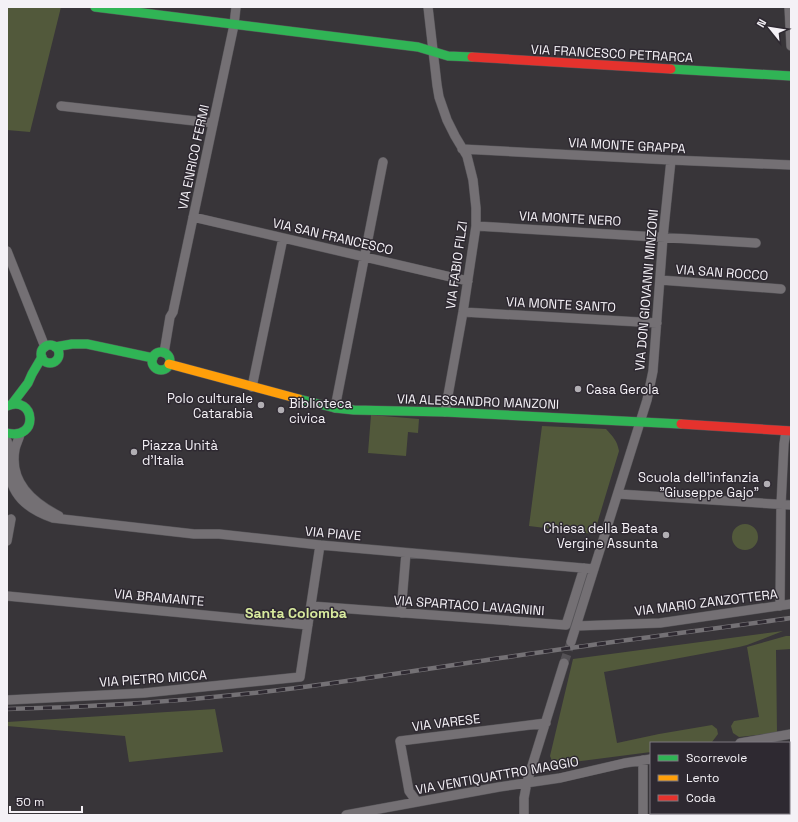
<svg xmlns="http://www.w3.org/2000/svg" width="798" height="822" font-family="'Space Grotesk',sans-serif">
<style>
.green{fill:#52593b}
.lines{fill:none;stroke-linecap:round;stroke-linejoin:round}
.street-tunnel{stroke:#545155;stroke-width:9;stroke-dasharray:9 4.5;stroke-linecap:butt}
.street-casing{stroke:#565458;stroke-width:10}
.fast-casing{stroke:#565458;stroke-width:10}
.slow-casing{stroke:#565458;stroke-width:10}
.jam-casing{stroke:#565458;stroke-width:10}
.street{stroke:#747074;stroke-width:9}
.fast{stroke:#30b455;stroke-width:9}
.slow{stroke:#ff9f0a;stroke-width:9}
.jam{stroke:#e5322d;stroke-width:9}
.rail-casing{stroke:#747175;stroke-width:4.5}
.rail{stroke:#2e2931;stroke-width:3;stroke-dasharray:9;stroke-linecap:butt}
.poi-dot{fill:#b2afb4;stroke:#2e2931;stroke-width:1.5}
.labels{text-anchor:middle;stroke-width:3;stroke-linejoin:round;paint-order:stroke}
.street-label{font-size:13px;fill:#f4f1f6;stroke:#2e2931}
.poi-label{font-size:13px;fill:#f4f1f6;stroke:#2e2931;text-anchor:start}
.neighbourhood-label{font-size:14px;font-weight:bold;fill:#d8ea9e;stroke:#2e2931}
</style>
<rect width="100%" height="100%" fill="#383539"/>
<path class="green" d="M 7,7 L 61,7 L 30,132 L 7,130 Z
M 371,415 L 419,419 L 418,433 L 408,432 L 406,456 L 368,453 Z
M 542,426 L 606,429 C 613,437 617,440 619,451 L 594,534 L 529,526 Z
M732 537a13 13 0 1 1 26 0a13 13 0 1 1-26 0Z
M 783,631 L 747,645 L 739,647 L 604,672 L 617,743 L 659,734 L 712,725 L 717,729 L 718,734 L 712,742 L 704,743 L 651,743 L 651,752 L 558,764 L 552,761 L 550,756 L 573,659 Z
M 786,636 L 791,636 L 791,649 L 776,650 L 777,733 L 739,737 L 733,733 L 731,726 L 734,721 L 759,717 L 747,647 Z
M 215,709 L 223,752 L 129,762 L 125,736 L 7,726 L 7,722 Z"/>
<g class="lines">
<path class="street-tunnel" d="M 564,663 L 571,642"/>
<defs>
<path id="street" d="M 428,7 L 437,85 L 439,97 L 447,120 L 455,136 L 467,156 L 473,180 L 476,208 L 476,226 L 463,312 L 445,412
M 789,7 L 791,46
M 61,106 L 213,123
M 462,149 L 671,160 L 791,165
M 193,217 L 468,281
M 476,226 L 756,243
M 7,251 L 45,347
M 660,280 L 781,289
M 463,312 L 657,323
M 164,353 L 170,317 L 173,312 L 234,25 L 236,7
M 252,387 L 283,238
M 335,408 L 383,162
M 20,434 C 19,439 16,444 15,449 C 9,482 32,502 59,516
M 7,441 C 8,444 9,447 9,450 C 9,455 7,460 8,465 C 10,495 27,509 53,518 L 194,534 L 219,534 L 320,545 L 594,569
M 618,494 L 791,505
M 7,541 L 11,519
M 7,596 L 308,625
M 311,606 L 566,625 L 584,568
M 780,606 L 781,505 L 784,444 L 786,431
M 401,613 L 406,553
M 576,626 L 660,623 L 791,604
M 571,642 L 647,400 L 653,371 L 663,237 L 671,160
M 7,700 L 144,693 L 300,677 L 320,545
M 740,743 L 791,734
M 417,802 L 409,791 L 400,741 L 546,723
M 346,815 L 499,787 L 560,778 L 625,763 L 651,759
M 524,815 L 524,798 L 527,782 L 564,663
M 643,815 L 643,760"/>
<path id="fast" d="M 95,7 L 418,47 L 448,56 L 472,57
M 671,69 L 791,76
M41 354a9 9 0 1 1 18 0a9 9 0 1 1-18 0Z
M 55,347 L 72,344 L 87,344 L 153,358
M152 361a9 9 0 1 1 18 0a9 9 0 1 1-18 0Z
M 299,399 L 335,408 L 354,410 L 445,412 L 681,424
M 12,404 L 28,383 L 32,374 L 42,357
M 7,406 C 35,394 40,441 7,433"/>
<path id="slow" d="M 169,364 L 299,399"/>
<path id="jam" d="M 472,57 L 671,69
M 681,424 L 791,431"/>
</defs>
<use href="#street" class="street-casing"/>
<use href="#fast" class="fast-casing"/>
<use href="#slow" class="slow-casing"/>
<use href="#jam" class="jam-casing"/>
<use href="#street" class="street"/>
<use href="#fast" class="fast"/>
<use href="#slow" class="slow"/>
<use href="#jam" class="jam"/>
<defs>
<path id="rail" d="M 7,709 C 104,707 200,700 296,688 C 367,679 437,667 508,657 C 602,643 697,631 791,618"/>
</defs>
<use href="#rail" class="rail-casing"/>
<use href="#rail" class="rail"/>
</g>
<g class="poi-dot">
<circle cx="578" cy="389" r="4"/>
<circle cx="261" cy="405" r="4"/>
<circle cx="281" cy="410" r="4"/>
<circle cx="134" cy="452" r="4"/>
<circle cx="767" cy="484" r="4"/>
<circle cx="666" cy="535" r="4"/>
</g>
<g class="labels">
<g class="street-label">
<text transform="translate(612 53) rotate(3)" y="5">VIA FRANCESCO PETRARCA</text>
<text transform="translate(627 145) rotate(3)" y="5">VIA MONTE GRAPPA</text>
<text transform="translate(193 157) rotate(-78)" y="5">VIA ENRICO FERMI</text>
<text transform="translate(570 218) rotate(3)" y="5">VIA MONTE NERO</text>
<text transform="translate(333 236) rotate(13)" y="5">VIA SAN FRANCESCO</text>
<text transform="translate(456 265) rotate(-82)" y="5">VIA FABIO FILZI</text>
<text transform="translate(722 272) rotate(4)" y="5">VIA SAN ROCCO</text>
<text transform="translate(646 290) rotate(-85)" y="5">VIA DON GIOVANNI MINZONI</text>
<text transform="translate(561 304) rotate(3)" y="5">VIA MONTE SANTO</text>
<text transform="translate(478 401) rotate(2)" y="5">VIA ALESSANDRO MANZONI</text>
<text transform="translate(333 533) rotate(5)" y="5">VIA PIAVE</text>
<text transform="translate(159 597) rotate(5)" y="5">VIA BRAMANTE</text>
<text transform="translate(706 602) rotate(-7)" y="5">VIA MARIO ZANZOTTERA</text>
<text transform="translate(469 605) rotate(4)" y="5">VIA SPARTACO LAVAGNINI</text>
<text transform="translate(153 678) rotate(-4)" y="5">VIA PIETRO MICCA</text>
<text transform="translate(446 722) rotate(-7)" y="5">VIA VARESE</text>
<text transform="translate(497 775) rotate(-10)" y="5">VIA VENTIQUATTRO MAGGIO</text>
</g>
<g class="poi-label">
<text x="586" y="394">Casa Gerola</text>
<text x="253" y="403" text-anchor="end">Polo culturale<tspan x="253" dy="15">Catarabia</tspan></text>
<text x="289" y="408">Biblioteca<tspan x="289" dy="15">civica</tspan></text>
<text x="142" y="450">Piazza Unità<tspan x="142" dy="15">d'Italia</tspan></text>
<text x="759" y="482" text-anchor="end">Scuola dell'infanzia<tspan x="759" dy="15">"Giuseppe Gajo"</tspan></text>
<text x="658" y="533" text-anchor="end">Chiesa della Beata<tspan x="658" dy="15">Vergine Assunta</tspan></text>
</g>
<g class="neighbourhood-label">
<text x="296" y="618">Santa Colomba</text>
</g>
</g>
<rect width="798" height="822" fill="none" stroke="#f4f1f6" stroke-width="16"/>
<rect x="650" y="742" width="140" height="72" fill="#2e2931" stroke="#7d7980"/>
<rect x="658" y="755" width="20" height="6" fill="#30b455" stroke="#7d7980"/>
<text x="686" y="762" font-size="12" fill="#f4f1f6">Scorrevole</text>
<rect x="658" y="775" width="20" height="6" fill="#ff9f0a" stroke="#7d7980"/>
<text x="686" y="782" font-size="12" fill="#f4f1f6">Lento</text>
<rect x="658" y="795" width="20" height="6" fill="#e5322d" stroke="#7d7980"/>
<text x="686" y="802" font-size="12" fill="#f4f1f6">Coda</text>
<g transform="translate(770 28) rotate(300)" stroke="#2e2931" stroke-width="3" paint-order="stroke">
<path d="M0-3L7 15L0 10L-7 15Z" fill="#f4f1f6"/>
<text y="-6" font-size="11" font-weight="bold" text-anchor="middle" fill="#f4f1f6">N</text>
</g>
<path d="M10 806v6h72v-6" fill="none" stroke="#f4f1f6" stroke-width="2"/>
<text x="16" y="806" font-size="12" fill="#f4f1f6" stroke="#2e2931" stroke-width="3" paint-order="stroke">50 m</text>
</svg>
